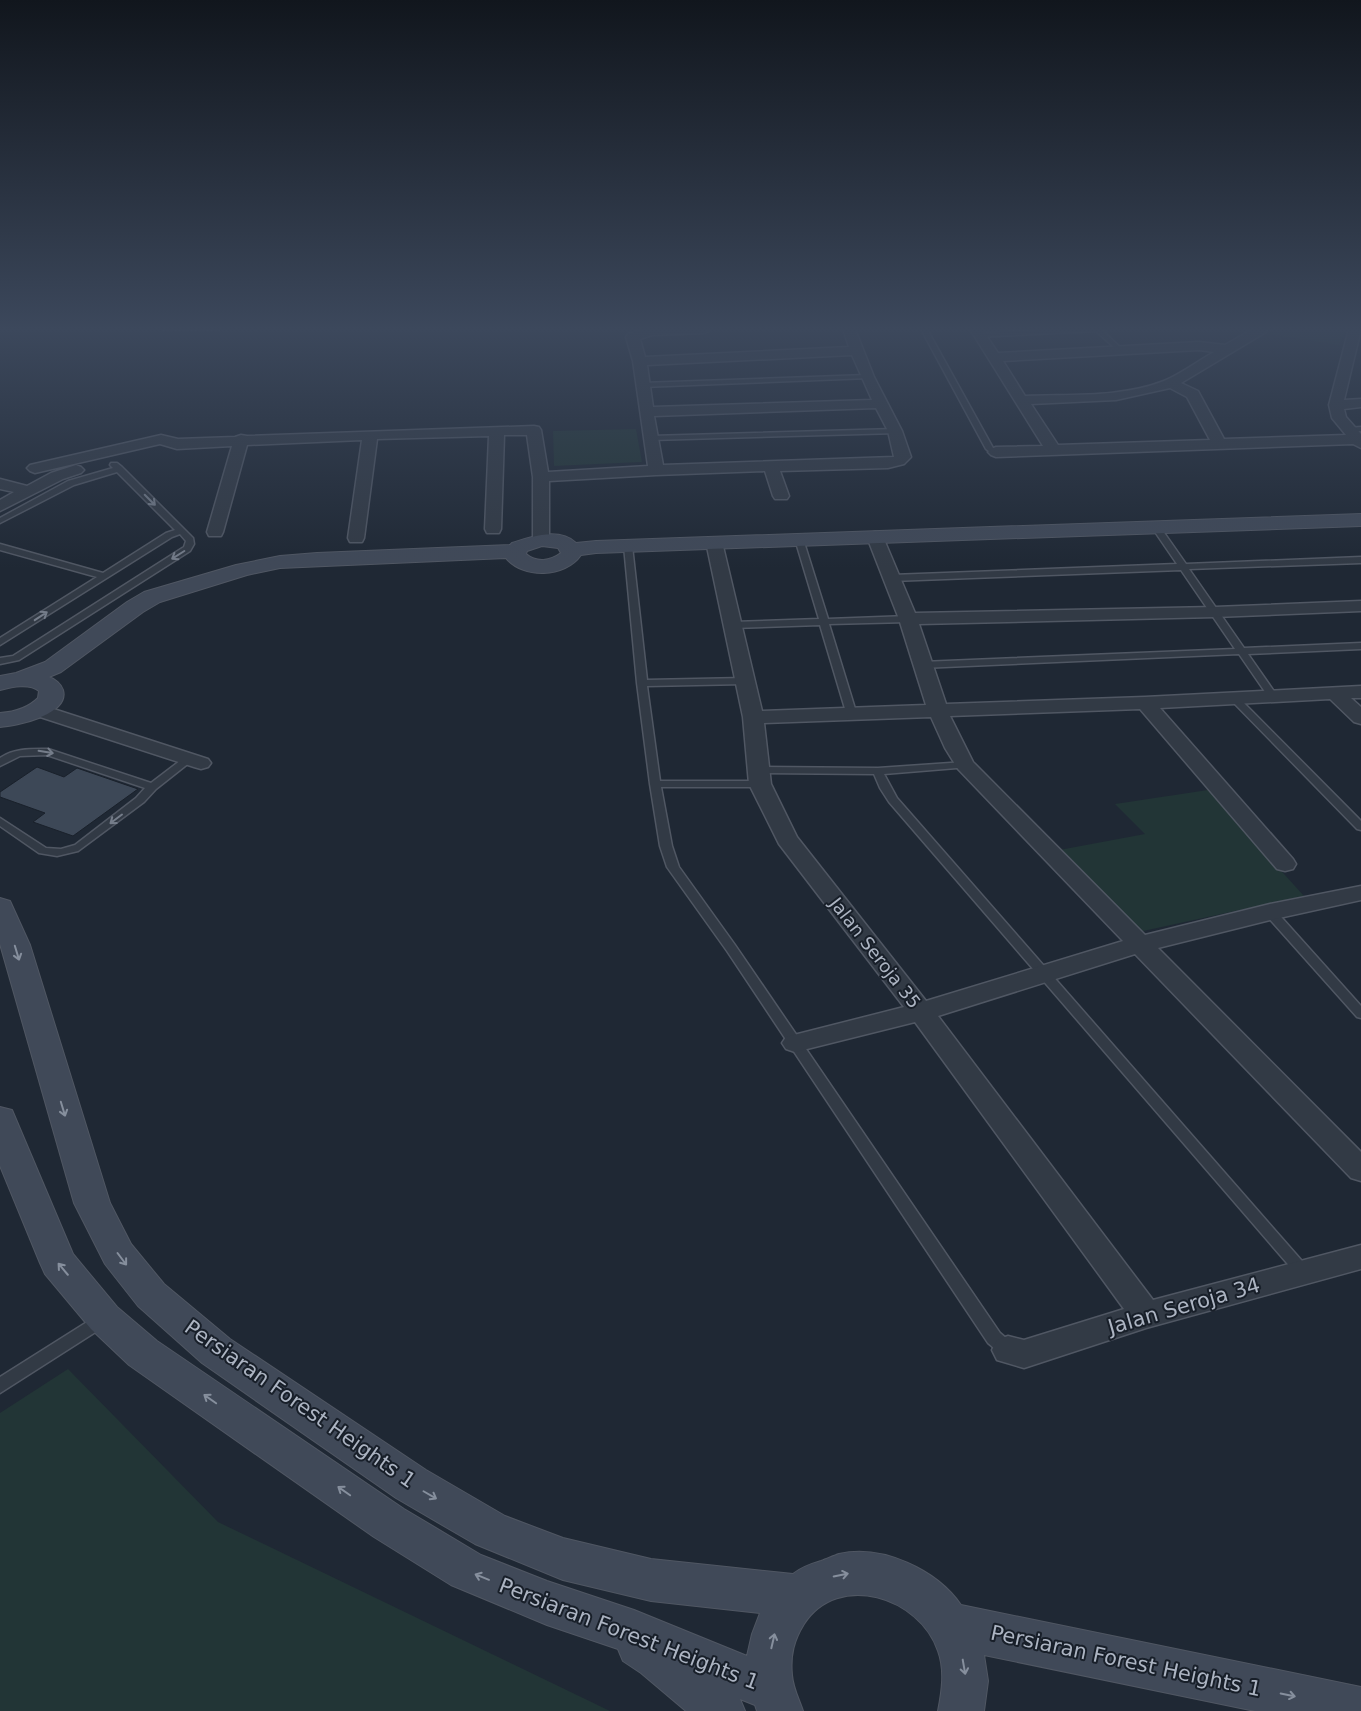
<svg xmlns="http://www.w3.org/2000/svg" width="1361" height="1711" font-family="'DejaVu Sans',sans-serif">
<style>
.green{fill:#223536}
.building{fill:#3d4857;stroke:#1a212b}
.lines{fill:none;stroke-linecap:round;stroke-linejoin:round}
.lane-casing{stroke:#505763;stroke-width:3}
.street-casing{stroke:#505763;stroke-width:3}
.secondary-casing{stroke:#505763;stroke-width:2}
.lane{fill:#323a45;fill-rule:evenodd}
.street{fill:#323a45;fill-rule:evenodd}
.secondary{fill:#404958;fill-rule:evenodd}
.rail-casing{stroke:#545e6c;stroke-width:4}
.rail{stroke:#181f29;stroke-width:2.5;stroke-dasharray:8;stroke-linecap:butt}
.oneway{stroke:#757d8a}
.oneway2{stroke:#868f9d}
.labels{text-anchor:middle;stroke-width:4;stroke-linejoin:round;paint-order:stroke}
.street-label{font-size:18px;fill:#acb4c2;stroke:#181f29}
.near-street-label{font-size:21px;fill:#acb4c2;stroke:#181f29}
</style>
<rect width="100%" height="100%" fill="#1f2834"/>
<path class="green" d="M 1276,329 L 1347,329 L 1339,345 L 1269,334 Z
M 636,429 L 642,462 L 554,466 L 553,431 Z
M 1208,790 L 1304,896 L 1134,933 L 1054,851 L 1145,834 L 1115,804 Z
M 68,1369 L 218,1522 L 610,1711 L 0,1711 L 0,1413 Z"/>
<path class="building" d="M 37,767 L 64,777 L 77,768 L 138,789 L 73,836 L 33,822 L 45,813 L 0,797 L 0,792 Z"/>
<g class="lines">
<defs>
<path id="lane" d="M 921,329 L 927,329 L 993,448 L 999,450 L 999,454 L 993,454 L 986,449 Z
M 1068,329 L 1101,329 L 1123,350 L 1118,351 L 1096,331 L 979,337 L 976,335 L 979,333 Z
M 867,375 L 870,377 L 869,378 L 642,387 L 639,385 L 642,383 Z
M 1361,427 L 1361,431 L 1348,432 L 1344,430 L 1348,428 Z
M 895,429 L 898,429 L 898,433 L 651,440 L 647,438 L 651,436 Z
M 111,463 L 117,463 L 122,467 L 193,538 L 194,544 L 190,551 L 19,660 L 0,664 L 0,658 L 13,656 L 184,547 L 186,541 L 180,534 L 172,537 L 0,645 L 0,638 L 97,577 L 0,550 L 0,544 L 103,573 L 166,533 L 175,530 L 117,472 L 74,485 L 0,523 L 0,518 L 68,481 L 113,468 L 110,465 Z
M 1152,524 L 1158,524 L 1186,564 L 1361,557 L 1361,563 L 1189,569 L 1244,648 L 1361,643 L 1361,649 L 1248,654 L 1278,697 L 1273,700 L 1270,699 L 1239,654 L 922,668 L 917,665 L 922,662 L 1235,649 L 1181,570 L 892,581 L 888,578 L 892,575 L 1177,564 L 1151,526 Z
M 799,536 L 803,539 L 828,619 L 908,616 L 913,619 L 908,622 L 829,624 L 856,712 L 855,714 L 847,714 L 846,712 L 820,625 L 733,628 L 728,625 L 733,622 L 819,619 L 795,539 Z
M 628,543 L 632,546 L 647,680 L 745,678 L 750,681 L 745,684 L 647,686 L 660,781 L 760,781 L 765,784 L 760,787 L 661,787 L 672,846 L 679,867 L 735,945 L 1000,1333 L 1014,1345 L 1016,1350 L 1014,1355 C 1003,1359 996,1349 988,1343 L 727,951 L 667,867 L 660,846 L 650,784 L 637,683 L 624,546 Z
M 1234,695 L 1237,696 L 1361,821 L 1361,830 L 1357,829 L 1231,700 L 1229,698 Z
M 48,749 L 151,783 L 185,757 L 193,757 L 194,759 L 156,789 L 144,802 L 78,851 L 57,856 L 39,853 L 0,826 L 0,818 L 46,848 L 61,849 L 75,845 L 136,798 L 145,788 L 47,755 L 20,756 L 0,766 L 0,758 C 15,748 31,749 48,749 Z
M 965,762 L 969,763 L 970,765 L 969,767 L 884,774 L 897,798 L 1309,1269 L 1312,1273 L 1309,1277 L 1304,1279 L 1299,1277 L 889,802 L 880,788 L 874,774 L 758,773 L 753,770 L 758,767 L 878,768 Z
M 1270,908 L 1274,909 L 1361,1006 L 1361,1018 L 1357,1017 L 1266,915 L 1264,912 L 1266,909 Z
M 103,1312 L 108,1314 L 111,1319 L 108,1324 L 0,1393 L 0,1377 Z"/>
<path id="street" d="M 645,329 L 711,329 L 705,333 L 652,335 L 640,339 L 645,357 L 849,347 L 843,329 L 855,329 L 874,377 L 902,431 L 911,457 L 904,464 L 888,468 L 780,471 L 789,496 L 787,499 L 775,499 L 773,496 L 765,471 L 656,475 L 549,481 L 549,540 L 547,544 L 535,544 L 533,540 L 533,477 L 527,435 L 504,435 L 501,529 L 499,533 L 487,533 L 485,529 L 489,436 L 377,439 L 364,538 L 362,542 L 350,542 L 348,538 L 362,440 L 247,445 L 223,532 L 221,536 L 209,536 L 207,532 L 232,446 L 177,449 L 160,444 L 35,473 L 30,471 L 27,468 L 30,465 L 161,435 L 178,439 L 235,437 L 241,435 L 247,436 L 534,426 L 539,427 L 541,430 L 548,472 L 648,466 L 633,361 L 626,337 L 628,334 ZM 852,355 L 872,400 L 653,407 L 647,365 ZM 876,408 L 888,431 L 894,457 L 663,465 L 654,416 Z
M 970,329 L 982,329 L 998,353 L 1199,342 L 1225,345 L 1253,329 L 1267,329 L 1266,332 L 1181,383 L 1198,391 L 1224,439 L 1346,435 L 1332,418 L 1329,405 L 1349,329 L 1361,329 L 1344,400 L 1361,399 L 1361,407 L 1344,409 L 1346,417 L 1361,434 L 1361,448 L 1353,444 L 996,457 L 991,455 L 988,452 L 991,449 L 996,447 L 1043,446 ZM 1199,350 L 1214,352 C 1198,361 1181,374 1164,381 C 1120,398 1071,394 1025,396 L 1003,361 ZM 1170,388 L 1187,397 L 1210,440 L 1058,445 L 1031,404 L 1116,400 Z
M 76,465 L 81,467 L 84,470 L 81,473 L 63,479 L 0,511 L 0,500 L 14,492 L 0,489 L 0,479 L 27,486 L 51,473 Z
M 875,532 L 881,533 L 883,537 L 915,613 L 1215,607 L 1361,601 L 1361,611 L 1215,617 L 919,624 L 946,704 L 1145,697 L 1361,686 L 1361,698 L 1351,698 L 1361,707 L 1361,724 L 1354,722 L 1330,699 L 1160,708 L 1293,859 L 1296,864 L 1293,869 L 1285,871 L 1277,869 L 1140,709 L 950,716 L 973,762 L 1145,935 L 1270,904 L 1361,886 L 1361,900 L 1270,920 L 1158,948 L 1361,1152 L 1361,1181 L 1351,1178 L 1135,954 L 938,1016 L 1153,1300 L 1361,1245 L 1361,1269 L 1146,1328 L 1024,1368 L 997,1360 L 992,1350 L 997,1340 L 1008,1336 L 1024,1340 L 1124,1309 L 915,1022 L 795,1052 L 786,1049 L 782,1043 L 786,1037 L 904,1007 L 779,844 L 749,784 L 743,717 L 706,542 L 708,538 L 720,538 L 722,542 L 762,711 L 926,705 L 899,619 L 867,537 L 869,533 ZM 931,717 L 945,748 L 958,769 L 1123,941 L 926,1001 L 797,837 L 771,784 L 764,723 Z
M 38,704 L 208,759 L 211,763 L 208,767 L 201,769 L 194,767 L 31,714 L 28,710 L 31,706 Z"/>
<path id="secondary" d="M 1361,514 L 1361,526 L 596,553 L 581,555 C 565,578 523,579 506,558 L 280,568 L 247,575 L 160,602 L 143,612 L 61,672 L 49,677 C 55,679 61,684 63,690 C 70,715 16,726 0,727 L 0,713 C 14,712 28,708 38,698 L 39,691 C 29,683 12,687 0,690 L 0,676 L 16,673 L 45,662 L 127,602 L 144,592 L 236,565 L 280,556 L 317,553 L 510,545 L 512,543 C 531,537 559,527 576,543 L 596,541 ZM 542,546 L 558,548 L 561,553 C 550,561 537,563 526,554 L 527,551 Z
M 0,898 L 10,901 L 30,945 L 110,1203 L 131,1244 L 164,1284 L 230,1339 L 426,1470 L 505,1516 L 563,1538 L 651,1559 L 793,1574 C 802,1567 811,1564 821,1561 C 827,1559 833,1556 839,1554 C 882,1544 937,1570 961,1605 L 1361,1687 L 1361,1711 L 1255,1711 L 984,1655 L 988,1681 L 984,1711 L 938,1711 C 942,1691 945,1670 938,1651 C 920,1597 838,1571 804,1624 C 794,1640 790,1655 792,1675 C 793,1688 799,1699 803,1711 L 757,1711 L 755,1705 L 740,1699 L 745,1711 L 686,1711 L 641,1673 L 623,1661 L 618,1649 L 547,1625 L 451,1585 L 374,1537 L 129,1365 L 91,1329 L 45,1274 L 40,1263 L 0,1166 L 0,1107 L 12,1110 L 73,1254 L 117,1307 L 157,1341 L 404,1509 L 481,1555 L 547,1581 L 634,1610 L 747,1656 L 752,1634 L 760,1613 L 651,1601 L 563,1580 L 475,1544 L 396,1498 L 202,1363 L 138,1306 L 105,1264 L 74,1203 L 0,944 Z"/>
</defs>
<use href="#lane" class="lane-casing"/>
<use href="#street" class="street-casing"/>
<use href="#secondary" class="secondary-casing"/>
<use href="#lane" class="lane"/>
<use href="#street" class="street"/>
<use href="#secondary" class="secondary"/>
<defs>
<path id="rail" d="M 164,329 L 219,329"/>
</defs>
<use href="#rail" class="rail-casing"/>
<use href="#rail" class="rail"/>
</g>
<defs><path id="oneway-shaft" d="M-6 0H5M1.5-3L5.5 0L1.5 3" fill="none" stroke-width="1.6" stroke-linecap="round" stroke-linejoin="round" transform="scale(1.25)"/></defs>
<g class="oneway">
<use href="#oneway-shaft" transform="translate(150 500) rotate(45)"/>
<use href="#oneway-shaft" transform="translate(178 555) rotate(148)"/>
<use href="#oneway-shaft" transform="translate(41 616) rotate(-33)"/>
<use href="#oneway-shaft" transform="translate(46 752) rotate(9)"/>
<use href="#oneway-shaft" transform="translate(116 819) rotate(143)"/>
</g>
<g class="oneway2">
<use href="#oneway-shaft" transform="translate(17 953) rotate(73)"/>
<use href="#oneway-shaft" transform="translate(63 1109) rotate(73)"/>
<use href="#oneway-shaft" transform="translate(122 1259) rotate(53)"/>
<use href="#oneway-shaft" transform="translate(63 1269) rotate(-130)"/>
<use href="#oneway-shaft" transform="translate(210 1399) rotate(-145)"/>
<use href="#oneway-shaft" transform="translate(344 1491) rotate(-145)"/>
<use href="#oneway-shaft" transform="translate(430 1495) rotate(30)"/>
<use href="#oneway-shaft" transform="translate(841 1575) rotate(-11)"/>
<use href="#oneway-shaft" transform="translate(482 1577) rotate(-158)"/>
<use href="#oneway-shaft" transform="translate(773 1641) rotate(-77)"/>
<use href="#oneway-shaft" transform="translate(964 1667) rotate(80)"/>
<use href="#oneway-shaft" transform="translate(1288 1695) rotate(12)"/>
</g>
<linearGradient id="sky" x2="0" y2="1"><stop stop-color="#11161d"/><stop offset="0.58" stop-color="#3c485c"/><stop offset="1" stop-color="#3c485c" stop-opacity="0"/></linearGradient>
<rect width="1361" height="568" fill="url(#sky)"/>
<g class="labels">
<g class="street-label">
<text transform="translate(875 953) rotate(52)" y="6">Jalan Seroja 35</text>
</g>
<g class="near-street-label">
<text transform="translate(1184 1306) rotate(-16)" y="7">Jalan Seroja 34</text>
<text transform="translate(300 1404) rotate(35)" y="7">Persiaran Forest Heights 1</text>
<text transform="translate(629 1634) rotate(21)" y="7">Persiaran Forest Heights 1</text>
<text transform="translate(1126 1661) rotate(12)" y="7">Persiaran Forest Heights 1</text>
</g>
</g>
</svg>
